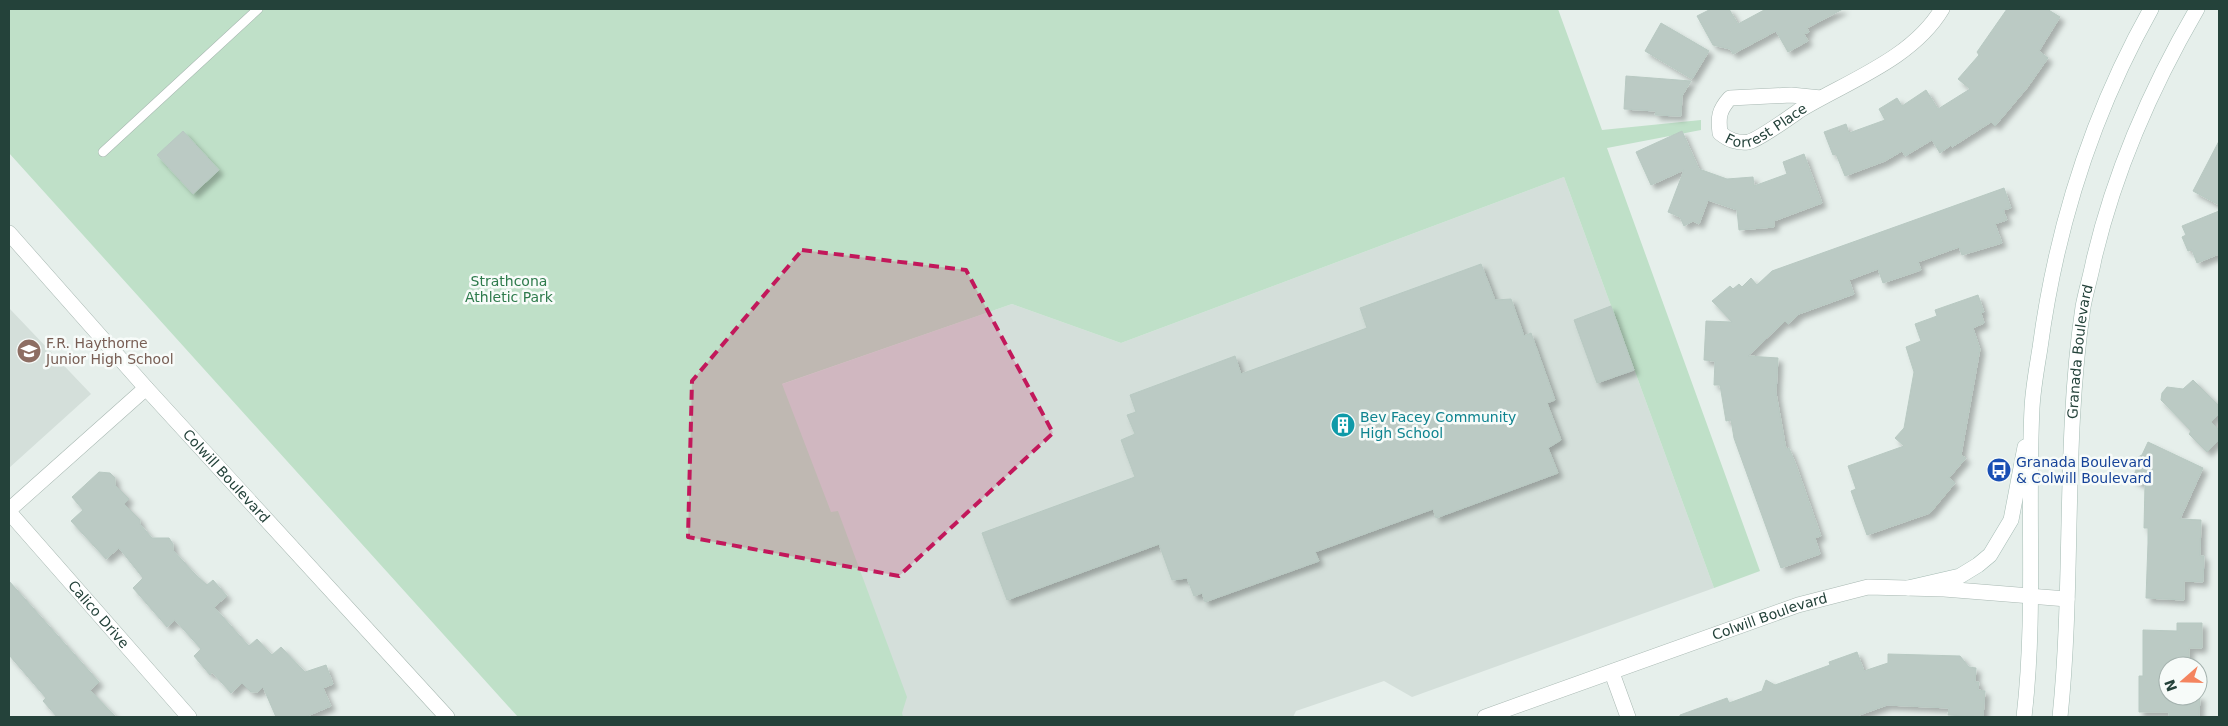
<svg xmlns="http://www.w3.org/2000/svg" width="2228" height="726" font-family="'DejaVu Sans',sans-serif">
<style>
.built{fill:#d4dfda}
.green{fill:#bfe0c8}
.building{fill:#bbcac4;stroke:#b8c9c2;filter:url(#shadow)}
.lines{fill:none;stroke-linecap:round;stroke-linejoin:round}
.service-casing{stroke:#a8b8b2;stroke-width:10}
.minor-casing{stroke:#a8b8b2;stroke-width:16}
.tertiary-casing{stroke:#a8b8b2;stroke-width:16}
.secondary-casing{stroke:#a4bbb3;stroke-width:16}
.service{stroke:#fff;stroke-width:9}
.minor{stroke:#fff;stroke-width:15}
.tertiary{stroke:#fff;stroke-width:15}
.secondary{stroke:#fff;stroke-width:15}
.marked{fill:#c2185b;fill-opacity:0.2;stroke:#c2185b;stroke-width:4;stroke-dasharray:10 6;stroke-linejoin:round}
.labels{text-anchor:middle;stroke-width:5;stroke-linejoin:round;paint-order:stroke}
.street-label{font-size:14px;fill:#24423a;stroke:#f7fbf9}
.park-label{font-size:14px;fill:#2d7a4b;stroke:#f7fbf9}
.education-label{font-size:14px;fill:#785e54;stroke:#f7fbf9;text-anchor:start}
.culture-label{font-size:14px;fill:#0d838f;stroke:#f7fbf9;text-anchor:start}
.transit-label{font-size:14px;fill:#164399;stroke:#f7fbf9;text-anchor:start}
</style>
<defs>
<filter id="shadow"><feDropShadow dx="4.5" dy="4.5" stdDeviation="2.5" flood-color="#0004"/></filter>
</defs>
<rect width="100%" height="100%" fill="#e6efeb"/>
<path class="built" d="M 1564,177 L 1714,588 L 1412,697 L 1384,681 L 1296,711 L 1293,717 L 888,717 L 771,388 L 1012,304 L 1121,343 Z
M 9,308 L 91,394 L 9,468 Z"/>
<path class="green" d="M 9,9 L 1558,9 L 1602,130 L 1701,120 L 1701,130 L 1607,148 L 1760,571 L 1714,588 L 1564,177 L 1121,343 L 1012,304 L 782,384 L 831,512 L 838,511 L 907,697 L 902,713 L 903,717 L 518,717 L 9,153 Z"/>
<path class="building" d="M 1711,9 L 1729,9 L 1738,24 L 1766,9 L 1843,9 L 1807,28 L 1809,32 L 1804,34 L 1808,41 L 1788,52 L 1776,31 L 1733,54 L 1730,49 L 1713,45 L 1697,16 Z
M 2007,9 L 2047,9 L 2060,17 L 2039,51 L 2048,58 L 2027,88 L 1995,126 L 1991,122 L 1952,147 L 1951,145 L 1940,153 L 1932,140 L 1905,156 L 1902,151 L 1885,161 L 1845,176 L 1836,154 L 1833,155 L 1824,132 L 1846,124 L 1849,133 L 1885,120 L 1879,109 L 1897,98 L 1902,106 L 1926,90 L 1938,109 L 1970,89 L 1958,79 L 1979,55 L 1977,52 Z
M 1661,23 L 1709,51 L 1692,79 L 1645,51 Z
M 1626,76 L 1691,81 L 1682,96 L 1681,116 L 1655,115 L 1656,111 L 1624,109 Z
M 183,131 L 219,170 L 193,194 L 157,155 Z
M 1682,131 L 1699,169 L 1727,179 L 1753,177 L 1754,186 L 1787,174 L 1783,162 L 1804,154 L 1822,203 L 1774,221 L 1774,227 L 1739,230 L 1737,210 L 1708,200 L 1699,224 L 1693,221 L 1684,226 L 1680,217 L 1668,212 L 1684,170 L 1651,185 L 1636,152 Z
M 2219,141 L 2219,205 L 2193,191 Z
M 2004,188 L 2011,208 L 2003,210 L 2007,220 L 1995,224 L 2002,243 L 1962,255 L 1959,247 L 1918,262 L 1921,270 L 1883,283 L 1878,269 L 1849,280 L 1854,294 L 1799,314 L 1788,324 L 1785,321 L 1748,356 L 1778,358 L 1776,393 L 1786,449 L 1789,448 L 1796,465 L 1821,536 L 1815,538 L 1820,554 L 1781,568 L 1734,438 L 1731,420 L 1726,421 L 1720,385 L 1714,385 L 1715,361 L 1704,360 L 1706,321 L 1732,322 L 1712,301 L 1730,286 L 1733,289 L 1739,284 L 1742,287 L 1751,278 L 1757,285 L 1772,271 Z
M 2219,211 L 2219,254 L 2197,263 L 2192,250 L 2188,251 L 2182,237 L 2186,235 L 2182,226 Z
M 1481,264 L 1495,300 L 1511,299 L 1524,336 L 1531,333 L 1555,400 L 1547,403 L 1561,440 L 1548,448 L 1558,473 L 1436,518 L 1433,509 L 1315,552 L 1319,561 L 1205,602 L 1202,593 L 1194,596 L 1187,578 L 1172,580 L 1159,544 L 1007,600 L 982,533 L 1135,477 L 1121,440 L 1135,434 L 1127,415 L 1136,412 L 1130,395 L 1235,356 L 1241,374 L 1367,328 L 1360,308 Z
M 1978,295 L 1984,312 L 1981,313 L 1984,323 L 1973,328 L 1980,349 L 1961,455 L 1966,458 L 1949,478 L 1955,483 L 1930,513 L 1867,535 L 1851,491 L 1856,489 L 1848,466 L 1904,446 L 1895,438 L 1904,428 L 1914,372 L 1906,347 L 1921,341 L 1915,324 L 1937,316 L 1935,310 Z
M 1611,306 L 1634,370 L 1597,383 L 1574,320 Z
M 2193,380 L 2219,406 L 2219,414 L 2211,422 L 2219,430 L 2219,440 L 2207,452 L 2189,434 L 2191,431 L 2161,400 L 2162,393 L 2167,387 L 2183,389 Z
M 2148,442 L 2203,468 L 2180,519 L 2201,520 L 2200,556 L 2204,556 L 2203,582 L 2184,581 L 2184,600 L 2146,598 L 2148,543 L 2148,528 L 2144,528 L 2145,485 L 2132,479 L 2136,470 L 2133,464 L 2136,458 L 2142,455 Z
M 99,472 L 110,473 L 115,478 L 115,485 L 129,499 L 124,504 L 140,520 L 140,524 L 152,538 L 169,538 L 173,544 L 173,550 L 195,574 L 207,585 L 213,580 L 227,596 L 214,607 L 249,646 L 257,639 L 272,655 L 281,647 L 305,672 L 326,665 L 333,684 L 323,688 L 331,706 L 305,717 L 276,717 L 263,687 L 258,692 L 251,692 L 242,683 L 231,693 L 212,672 L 210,675 L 194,656 L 201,649 L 175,620 L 167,627 L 133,588 L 143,578 L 119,548 L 106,559 L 71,521 L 83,510 L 72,497 Z
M 9,581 L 99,682 L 90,690 L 116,717 L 57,717 L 43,701 L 46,698 L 9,655 Z
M 2177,623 L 2202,623 L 2202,648 L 2189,648 L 2189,666 L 2168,666 L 2168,696 L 2200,696 L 2199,717 L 2169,717 L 2169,712 L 2139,712 L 2139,676 L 2143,676 L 2143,630 L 2177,631 Z
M 1857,652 L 1864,671 L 1888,663 L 1888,654 L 1960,656 L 1969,667 L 1976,668 L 1975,682 L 1979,682 L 1978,690 L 1985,691 L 1983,717 L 1948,715 L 1949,708 L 1887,705 L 1854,717 L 1680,717 L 1680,715 L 1727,698 L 1729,703 L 1762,691 L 1766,680 L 1775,685 L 1830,665 L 1829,662 Z"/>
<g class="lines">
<defs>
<path id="service" d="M 103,152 L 258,9"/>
<g id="minor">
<path id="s1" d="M 1821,98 L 1791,95 L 1730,98 C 1719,110 1718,117 1720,133 C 1729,140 1736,143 1748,142 C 1758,140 1790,117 1800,110 C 1848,81 1912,59 1942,9"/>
<path d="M 9,510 L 146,388"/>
<path id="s2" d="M 9,512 L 189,717"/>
<path d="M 1612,673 L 1628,717"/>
</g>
<g id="tertiary">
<path id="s3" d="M 9,233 L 146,388 L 447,717"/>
<path id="s4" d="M 1485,717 L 1798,605 L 1868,587 L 1944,589 L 2067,599"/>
</g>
<g id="secondary">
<path d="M 1908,588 L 1960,576 L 1978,565 L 1990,555 L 2011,520 L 2025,447"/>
<path d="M 2024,717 C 2036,615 2027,511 2032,408 C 2033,388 2037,367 2040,348 C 2056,228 2092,114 2151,9"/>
<path id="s5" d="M 2060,717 C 2074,581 2063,443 2083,307 C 2086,291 2091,275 2094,259 C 2115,170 2151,88 2197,9"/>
</g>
</defs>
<use href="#service" class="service-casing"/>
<use href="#minor" class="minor-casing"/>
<use href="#tertiary" class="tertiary-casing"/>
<use href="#secondary" class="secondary-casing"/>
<use href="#service" class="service"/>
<use href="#minor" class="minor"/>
<use href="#tertiary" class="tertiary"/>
<use href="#secondary" class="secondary"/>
</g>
<path class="marked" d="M 802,250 L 966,270 L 1053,433 L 899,576 L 688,537 L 692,381 Z"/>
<defs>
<symbol id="school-disc" viewBox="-11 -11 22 22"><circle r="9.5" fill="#8d6e63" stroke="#f7fbf9"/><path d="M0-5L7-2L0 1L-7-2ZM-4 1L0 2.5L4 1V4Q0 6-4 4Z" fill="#fff"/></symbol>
<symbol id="building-disc" viewBox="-11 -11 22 22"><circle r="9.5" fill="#0f9aa8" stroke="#f7fbf9"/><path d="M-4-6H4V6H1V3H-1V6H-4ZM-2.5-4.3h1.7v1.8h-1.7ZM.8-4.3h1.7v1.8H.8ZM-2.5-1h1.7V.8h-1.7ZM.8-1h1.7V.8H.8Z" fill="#fff"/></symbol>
<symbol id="bus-disc" viewBox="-11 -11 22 22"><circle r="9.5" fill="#1a4fb4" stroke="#f7fbf9"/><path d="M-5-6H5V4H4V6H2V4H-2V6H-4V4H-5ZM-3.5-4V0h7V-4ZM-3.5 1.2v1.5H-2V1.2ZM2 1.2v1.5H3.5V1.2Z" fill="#fff"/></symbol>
</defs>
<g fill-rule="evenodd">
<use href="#school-disc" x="15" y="337" width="28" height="28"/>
<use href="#building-disc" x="1329" y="411" width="28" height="28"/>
<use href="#bus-disc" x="1985" y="456" width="28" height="28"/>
</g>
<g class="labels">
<g class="street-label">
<text dy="5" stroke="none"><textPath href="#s1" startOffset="182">Forrest Place</textPath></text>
<text dy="5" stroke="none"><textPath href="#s5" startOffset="366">Granada Boulevard</textPath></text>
<text dy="5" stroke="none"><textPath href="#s3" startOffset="326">Colwill Boulevard</textPath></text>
<text dy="5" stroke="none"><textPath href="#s2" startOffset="136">Calico Drive</textPath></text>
<text dy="5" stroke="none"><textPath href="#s4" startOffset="302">Colwill Boulevard</textPath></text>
</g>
<g class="park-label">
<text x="509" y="286">Strathcona<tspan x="509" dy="16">Athletic Park</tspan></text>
</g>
<g class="education-label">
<text x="46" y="348">F.R. Haythorne<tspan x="46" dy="16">Junior High School</tspan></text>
</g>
<g class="culture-label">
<text x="1360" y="422">Bev Facey Community<tspan x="1360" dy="16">High School</tspan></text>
</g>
<g class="transit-label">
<text x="2016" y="467">Granada Boulevard<tspan x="2016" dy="16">&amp; Colwill Boulevard</tspan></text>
</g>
</g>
<rect width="2228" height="726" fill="none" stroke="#24423a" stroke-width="20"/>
<g transform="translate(2183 681) rotate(250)"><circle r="24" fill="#f7fbf9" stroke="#a3b1ad"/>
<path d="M0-4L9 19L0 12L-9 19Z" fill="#f4845f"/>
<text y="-8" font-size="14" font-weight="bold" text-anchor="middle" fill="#24423a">N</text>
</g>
</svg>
